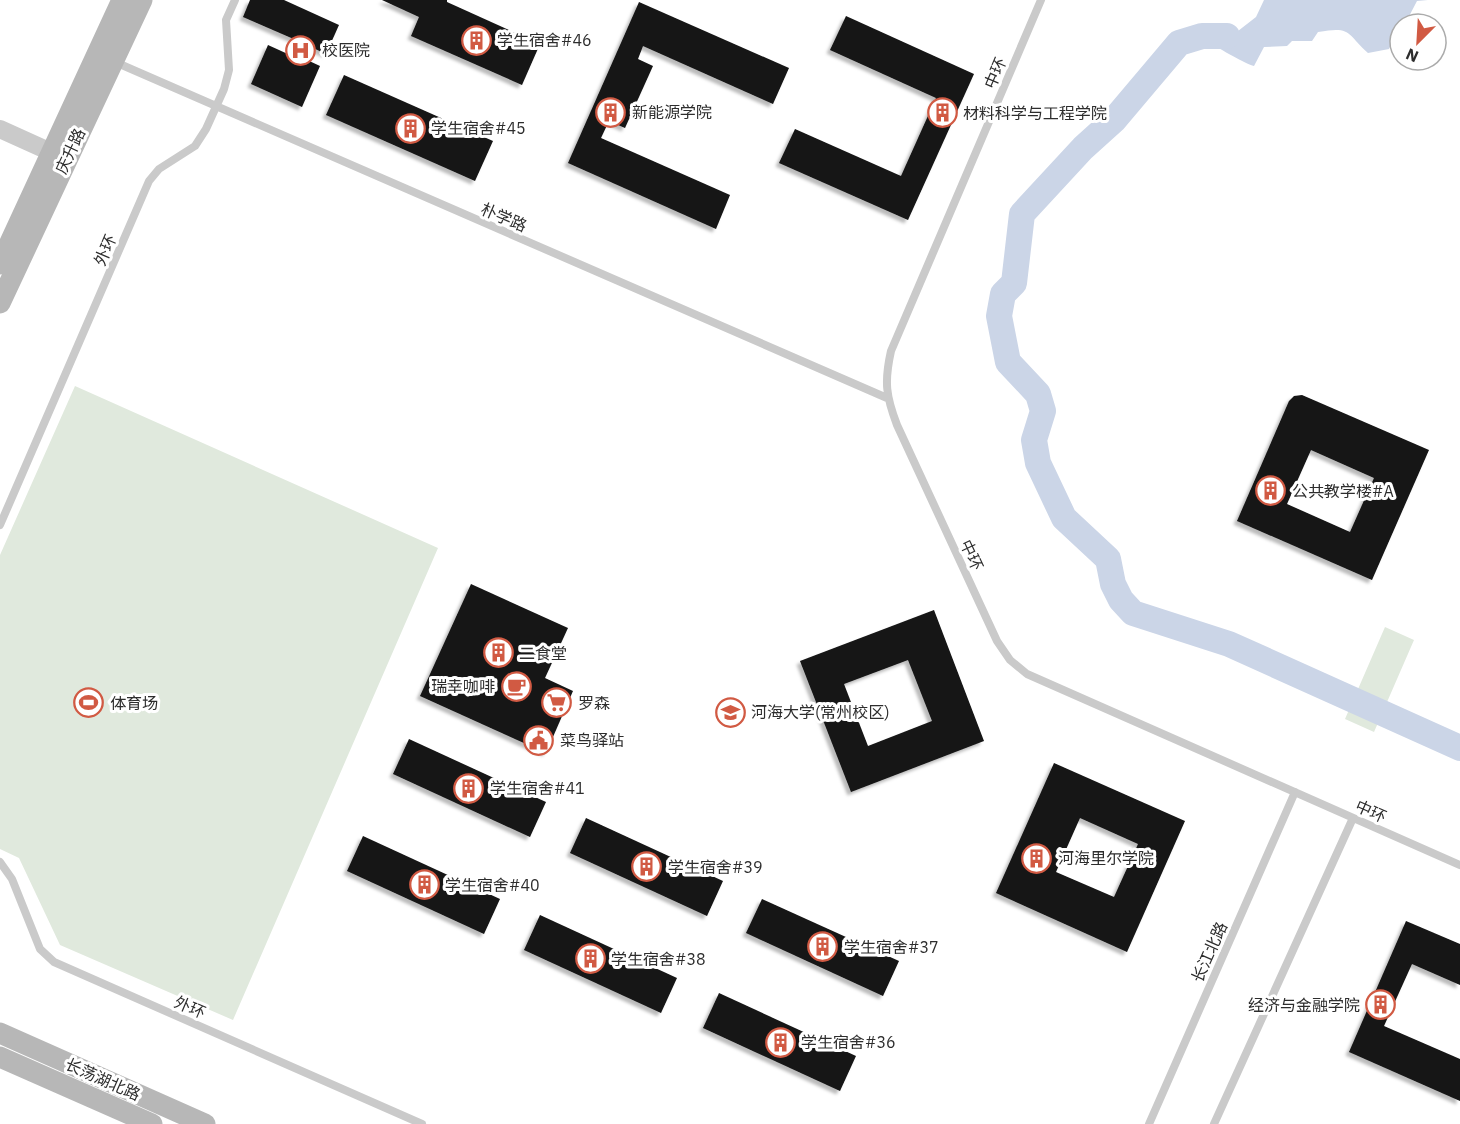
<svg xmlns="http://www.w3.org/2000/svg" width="1460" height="1124" font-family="'IBM Plex Sans','Noto Sans SC',sans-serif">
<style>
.green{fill:#e0e9dd}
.water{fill:#cbd5e7}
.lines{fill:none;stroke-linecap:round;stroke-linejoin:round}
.river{stroke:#cbd5e7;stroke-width:26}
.building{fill:#141414;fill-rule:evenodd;filter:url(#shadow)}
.service{stroke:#cacaca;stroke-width:8}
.tertiary{stroke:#cacaca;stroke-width:18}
.secondary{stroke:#b7b7b7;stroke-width:21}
.labels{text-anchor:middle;stroke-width:6;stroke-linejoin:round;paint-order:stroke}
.poi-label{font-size:16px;fill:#2d2d2d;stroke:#fff;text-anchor:start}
.street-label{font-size:16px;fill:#2d2d2d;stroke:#fff}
</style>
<defs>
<filter id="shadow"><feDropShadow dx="-3.5" dy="3.5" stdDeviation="1.5" flood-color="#0004"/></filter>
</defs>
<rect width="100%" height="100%" fill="#fff"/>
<path class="green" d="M 75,386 L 438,548 L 233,1020 L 60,945 L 19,858 L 0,849 L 0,555 Z
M 1385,627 L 1414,640 L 1374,732 L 1345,719 Z"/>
<path class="water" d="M 1264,0 L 1428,0 L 1417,1 L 1405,24 L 1400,24 L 1389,49 L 1368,53 C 1346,33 1352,26 1318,32 L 1312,41 L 1292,41 L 1287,46 L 1264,47 L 1254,66 C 1246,64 1220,49 1210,43 L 1213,30 L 1238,31 L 1256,17 Z"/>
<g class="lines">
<path class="river" d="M 1227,36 L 1202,36 L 1179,43 L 1114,120 L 1083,148 L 1022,214 L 1014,283 L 1003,294 L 999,316 L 1008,362 L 1038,394 L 1043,411 L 1034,440 L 1038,463 L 1064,518 L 1108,559 L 1113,584 L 1121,600 L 1133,613 L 1229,644 L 1460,748"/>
</g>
<path class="building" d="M 250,0 L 284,0 L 339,25 L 326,54 L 311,47 L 305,59 L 320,66 L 302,107 L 251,84 L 268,45 L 290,55 L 296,40 L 243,17 Z
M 382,0 L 447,0 L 447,2 L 540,44 L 522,85 L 411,36 L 419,17 Z
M 639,2 L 789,68 L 773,104 L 643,46 L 638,59 L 653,66 L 625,128 L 609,121 L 601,138 L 730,195 L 716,229 L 568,163 Z
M 846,16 L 974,74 L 908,220 L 779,163 L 795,129 L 901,176 L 936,98 L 830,50 Z
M 344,75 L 493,141 L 475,181 L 326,115 Z
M 1302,395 L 1429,450 L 1372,580 L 1237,521 L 1289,401 L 1294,396 ZM 1311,450 L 1374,478 L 1350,532 L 1287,504 Z
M 471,584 L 568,628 L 545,678 L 573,691 L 546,753 L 420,696 Z
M 934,610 L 984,741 L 851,792 L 800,661 ZM 908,660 L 932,721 L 868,746 L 844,684 Z
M 409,739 L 546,802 L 530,837 L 393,774 Z
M 1054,763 L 1185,821 L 1127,952 L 996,893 ZM 1080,818 L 1138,844 L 1114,897 L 1056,872 Z
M 586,818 L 723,881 L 707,916 L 570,853 Z
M 363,836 L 500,899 L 484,934 L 347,871 Z
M 762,899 L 899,961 L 883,996 L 746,933 Z
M 540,915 L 677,978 L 661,1013 L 524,950 Z
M 1406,921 L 1460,944 L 1460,985 L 1412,964 L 1384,1026 L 1460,1059 L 1460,1101 L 1349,1052 Z
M 719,993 L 856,1056 L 840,1091 L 703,1028 Z"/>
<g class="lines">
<path class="service" d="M 1041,0 L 891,351 C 884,382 886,396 897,425 L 997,641 L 1010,660 L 1027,674 L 1460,865
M 115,62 L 887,398
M 0,525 L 149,181 L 159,169 L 195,146 L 206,129 L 224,89 L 229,70 L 226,20 L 235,0
M 0,862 L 12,879 L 40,949 L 54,962 L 422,1124
M 1149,1124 L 1295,792
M 1214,1124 L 1353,818"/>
<path class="tertiary" d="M 0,129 L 53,153 L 65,155"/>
<path class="secondary" d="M 0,264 L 122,0
M 0,303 L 142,0
M 0,1033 L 205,1124
M 0,1057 L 152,1124"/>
</g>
<defs>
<symbol id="building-ring" viewBox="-11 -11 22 22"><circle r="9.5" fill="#fff" stroke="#d15a43" stroke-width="1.5"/><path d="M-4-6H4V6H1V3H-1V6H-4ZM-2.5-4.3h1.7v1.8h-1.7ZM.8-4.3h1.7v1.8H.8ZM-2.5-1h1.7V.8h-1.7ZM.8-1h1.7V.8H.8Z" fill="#d15a43"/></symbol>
<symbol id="hospital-ring" viewBox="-11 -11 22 22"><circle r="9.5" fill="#fff" stroke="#d15a43" stroke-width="1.5"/><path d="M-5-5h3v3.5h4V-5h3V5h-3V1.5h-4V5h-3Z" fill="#d15a43"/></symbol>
<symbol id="cafe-ring" viewBox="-11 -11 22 22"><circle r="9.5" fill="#fff" stroke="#d15a43" stroke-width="1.5"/><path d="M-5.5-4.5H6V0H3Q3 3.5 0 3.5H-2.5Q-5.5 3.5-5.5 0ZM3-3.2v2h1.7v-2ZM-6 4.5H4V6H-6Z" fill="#d15a43"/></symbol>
<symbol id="stadium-ring" viewBox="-11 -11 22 22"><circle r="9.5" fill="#fff" stroke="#d15a43" stroke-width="1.5"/><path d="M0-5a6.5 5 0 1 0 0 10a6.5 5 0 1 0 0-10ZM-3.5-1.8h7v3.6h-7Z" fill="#d15a43"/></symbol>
<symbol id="supermarket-ring" viewBox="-11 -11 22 22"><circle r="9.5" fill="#fff" stroke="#d15a43" stroke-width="1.5"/><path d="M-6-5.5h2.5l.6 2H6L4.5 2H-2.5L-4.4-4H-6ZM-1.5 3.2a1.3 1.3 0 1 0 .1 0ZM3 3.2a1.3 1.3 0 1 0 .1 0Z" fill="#d15a43"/></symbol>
<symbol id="university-ring" viewBox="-11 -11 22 22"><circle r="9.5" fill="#fff" stroke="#d15a43" stroke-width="1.5"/><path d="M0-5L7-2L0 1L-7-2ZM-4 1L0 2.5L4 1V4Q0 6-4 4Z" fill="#d15a43"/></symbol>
<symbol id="civic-ring" viewBox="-11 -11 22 22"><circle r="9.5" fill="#fff" stroke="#d15a43" stroke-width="1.5"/><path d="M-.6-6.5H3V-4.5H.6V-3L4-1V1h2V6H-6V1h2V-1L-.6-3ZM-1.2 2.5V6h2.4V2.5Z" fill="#d15a43"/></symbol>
</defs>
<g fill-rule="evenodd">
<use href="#building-ring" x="460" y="24" width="33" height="33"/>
<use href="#hospital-ring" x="284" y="34" width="33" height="33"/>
<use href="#building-ring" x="594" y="96" width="33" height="33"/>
<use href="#building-ring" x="926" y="96" width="33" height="33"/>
<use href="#building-ring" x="394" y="112" width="33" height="33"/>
<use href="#building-ring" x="1254" y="474" width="33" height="33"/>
<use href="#building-ring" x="482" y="636" width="33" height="33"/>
<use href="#cafe-ring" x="500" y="670" width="33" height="33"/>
<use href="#stadium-ring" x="72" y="686" width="33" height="33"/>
<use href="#supermarket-ring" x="540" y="686" width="33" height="33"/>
<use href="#university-ring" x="714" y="696" width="33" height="33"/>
<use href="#civic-ring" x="522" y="724" width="33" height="33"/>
<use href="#building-ring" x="452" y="772" width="33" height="33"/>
<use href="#building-ring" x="1020" y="842" width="33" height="33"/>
<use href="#building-ring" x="630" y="850" width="33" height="33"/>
<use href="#building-ring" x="408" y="868" width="33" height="33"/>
<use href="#building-ring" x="806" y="930" width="33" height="33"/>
<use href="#building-ring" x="574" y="942" width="33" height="33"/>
<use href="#building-ring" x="1364" y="988" width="33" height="33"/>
<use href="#building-ring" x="764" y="1026" width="33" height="33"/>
</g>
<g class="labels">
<g class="poi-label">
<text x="497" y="46">学生宿舍#46</text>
<text x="322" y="56">校医院</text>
<text x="632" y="118">新能源学院</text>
<text x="963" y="119">材料科学与工程学院</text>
<text x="431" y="134">学生宿舍#45</text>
<text x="1292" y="497">公共教学楼#A</text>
<text x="519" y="659">二食堂</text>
<text x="495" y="692" text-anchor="end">瑞幸咖啡</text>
<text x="110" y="709">体育场</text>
<text x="578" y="709">罗森</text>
<text x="751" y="718">河海大学(常州校区)</text>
<text x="560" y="746">菜鸟驿站</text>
<text x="490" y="794">学生宿舍#41</text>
<text x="1058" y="864">河海里尔学院</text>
<text x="668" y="873">学生宿舍#39</text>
<text x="445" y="891">学生宿舍#40</text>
<text x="844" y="953">学生宿舍#37</text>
<text x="611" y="965">学生宿舍#38</text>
<text x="1360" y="1011" text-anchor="end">经济与金融学院</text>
<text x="801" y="1048">学生宿舍#36</text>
</g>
<g class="street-label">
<text transform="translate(995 73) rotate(-67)" y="6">中环</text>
<text transform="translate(70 151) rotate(-65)" y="6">庆升路</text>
<text transform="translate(504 217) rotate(23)" y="6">朴学路</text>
<text transform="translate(105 250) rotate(-67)" y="6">外环</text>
<text transform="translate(972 555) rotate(65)" y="6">中环</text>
<text transform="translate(1371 811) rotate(24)" y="6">中环</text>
<text transform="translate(1209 952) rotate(-66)" y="6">长江北路</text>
<text transform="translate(190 1007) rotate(23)" y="6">外环</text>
<text transform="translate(103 1079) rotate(24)" y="6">长荡湖北路</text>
</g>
</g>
<g transform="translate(1418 42) rotate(204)"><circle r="28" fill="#ffffff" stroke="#ababab" stroke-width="1.5"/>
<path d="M0-4.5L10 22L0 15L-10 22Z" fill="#d15a43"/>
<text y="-9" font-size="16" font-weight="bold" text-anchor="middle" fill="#2d2d2d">N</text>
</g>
</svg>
